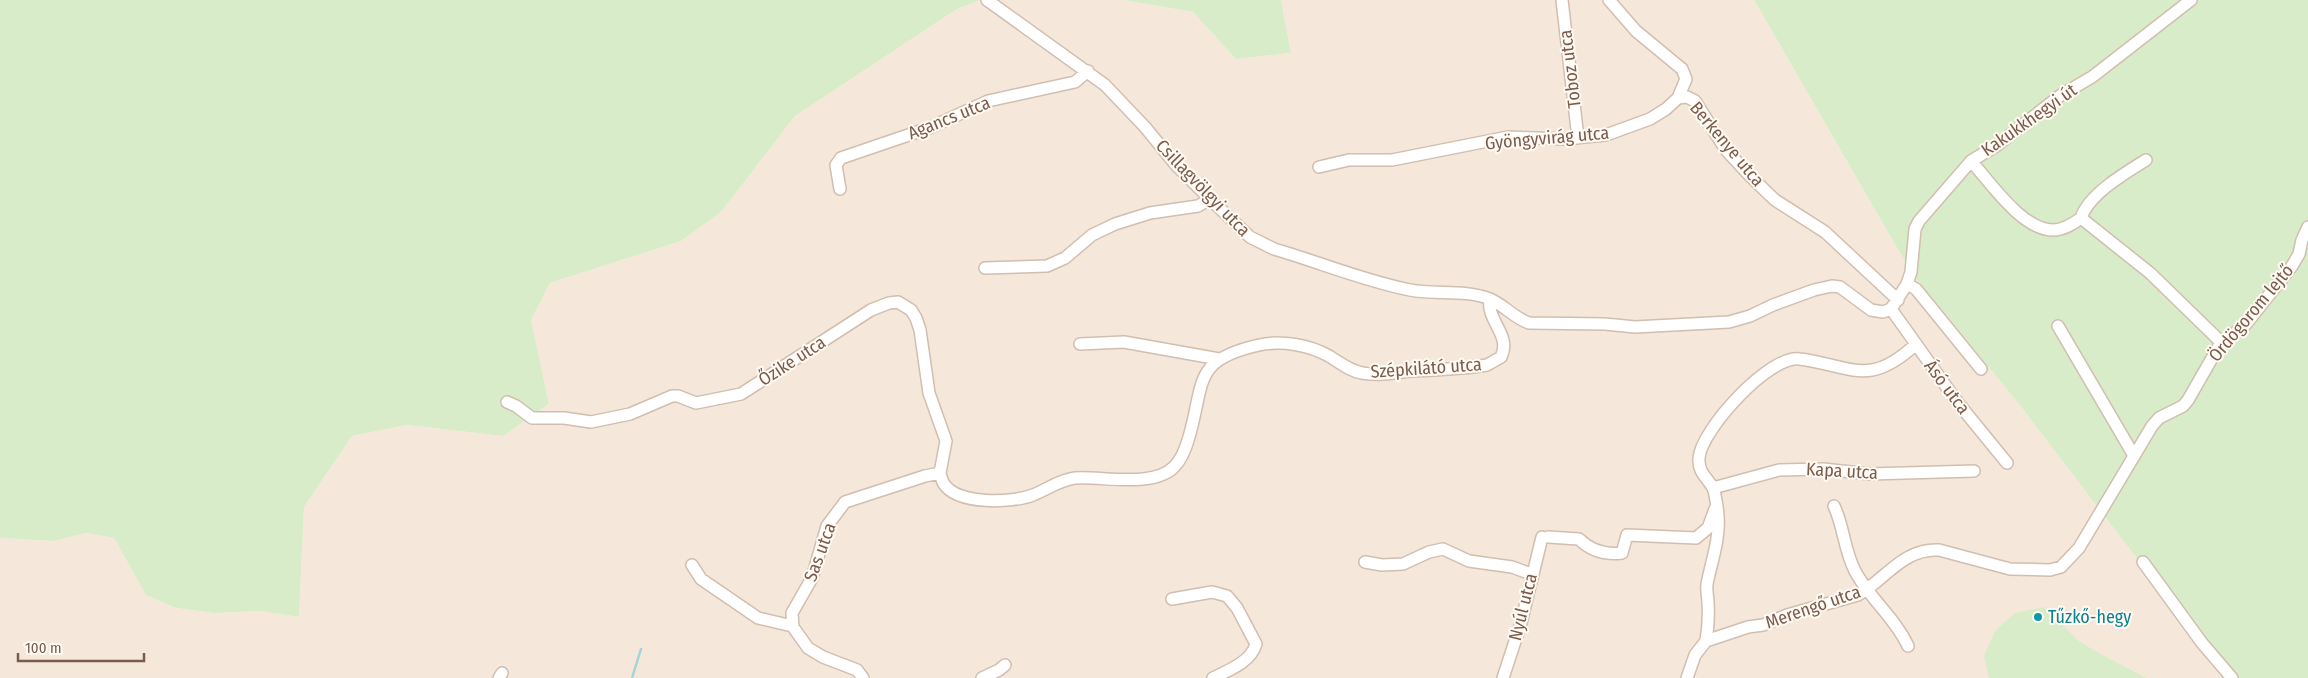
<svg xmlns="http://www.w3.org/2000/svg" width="2308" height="678" font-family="'Fira Sans Condensed',sans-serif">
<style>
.residential{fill:#f5e8da}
.green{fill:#d8ecc9}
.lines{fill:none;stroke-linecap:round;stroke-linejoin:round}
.stream{stroke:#a5d3da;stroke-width:2.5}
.minor-casing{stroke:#d1beb0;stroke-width:14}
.minor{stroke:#fff;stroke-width:11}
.culture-dot{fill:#0f9aa8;stroke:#fffaf3;stroke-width:2}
.labels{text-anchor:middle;stroke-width:4;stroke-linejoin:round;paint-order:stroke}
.street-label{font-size:18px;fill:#7a5c4d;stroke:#fffaf3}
.culture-label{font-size:18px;fill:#0d838f;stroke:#fffaf3;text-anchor:start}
</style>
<rect width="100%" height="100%" fill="#fdf6ec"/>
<path class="residential" d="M 980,0 L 1124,0 L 1193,12 L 1236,59 L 1291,53 L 1281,0 L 1754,0 L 1911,272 L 2019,404 L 2228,678 L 0,678 L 0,538 L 54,541 L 86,533 L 114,538 L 146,595 L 176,608 L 215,613 L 261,611 L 299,617 L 304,507 L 352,436 L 407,425 L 503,436 L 549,404 L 531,320 L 550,283 L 681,241 L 721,212 L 795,116 L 957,9 Z"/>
<path class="green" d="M 0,0 L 980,0 L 957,9 L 795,116 L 721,212 L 681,241 L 550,283 L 531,320 L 549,404 L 503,436 L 407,425 L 352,436 L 304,507 L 299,617 L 261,611 L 215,613 L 176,608 L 146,595 L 114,538 L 86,533 L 54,541 L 0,538 Z
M 1124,0 L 1281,0 L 1291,53 L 1236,59 L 1193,12 Z
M 1754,0 L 2308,0 L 2308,678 L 2228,678 L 2019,404 L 1911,272 Z
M 2044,607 L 2080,642 L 2104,656 L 2147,678 L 1989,678 L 1984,656 L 1995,631 L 2015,613 Z"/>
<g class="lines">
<path class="stream" d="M 632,678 L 641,649"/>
<defs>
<path id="minor" d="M 987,0 L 1105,85 L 1145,127 L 1176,165 L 1210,199 L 1250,237 L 1274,249 C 1319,262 1364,281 1410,290 C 1436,295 1465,289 1490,299
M 1562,0 L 1578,138
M 1609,0 L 1636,31 L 1682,69 L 1686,79 L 1678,98 L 1687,97 L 1695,101 L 1726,150 L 1751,177 L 1775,200 L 1825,232 L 1898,300
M 1971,161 C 1990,182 2022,230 2053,230 C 2064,230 2073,224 2081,218 L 2150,273 L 2222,343
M 1319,167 L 1349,160 L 1392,160 L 1508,137 L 1563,139 L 1606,135 L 1650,119 L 1666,109 L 1678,98
M 840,189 L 836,165 L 841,158 L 929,128 L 988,101 L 1075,82 L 1088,71
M 2081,218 C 2089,194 2125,173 2146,160
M 985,268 L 1047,266 L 1065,258 L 1092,235 L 1115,224 L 1150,213 L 1198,206 L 1210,199
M 1907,284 L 1916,289 L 1981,369
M 1891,309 L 1958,403 L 2007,463
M 2058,326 L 2133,454
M 1080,344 L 1124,342 L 1219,359
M 507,402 L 516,406 L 532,418 L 564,418 L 591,422 L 630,414 L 672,396 L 678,396 L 696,403 L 741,394 L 871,310 L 889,303 L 898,302 L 911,310 L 916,318 L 920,330 L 929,393 L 946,441 L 940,473
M 940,473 C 941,477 942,481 944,484 C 958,505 1012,503 1033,495 C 1048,489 1059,480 1075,478 C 1103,476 1153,488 1174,467 C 1182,459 1186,448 1189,437 C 1205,382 1192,360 1259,345 C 1282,340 1309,345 1329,356 C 1340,363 1350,371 1362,373 C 1379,376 1395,373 1411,371 C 1437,370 1462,369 1487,365 L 1501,357 C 1512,335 1486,321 1490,299 C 1504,305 1514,318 1529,323 L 1605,324 L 1635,327 L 1729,322 L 1750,316 L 1773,305 L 1814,290 L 1832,286 L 1840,287 L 1871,310 L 1883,312 L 1891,309 L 1907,284 L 1911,272 L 1915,229 L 1919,221 L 1971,161 L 1996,146 L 2061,95 L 2092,77 L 2191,0
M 1713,488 L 1779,470 L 1823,469 L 1870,474 L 1974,471
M 1834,506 C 1844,527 1844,550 1855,571 C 1870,599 1895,618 1908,646
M 1548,537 L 1579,539 C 1590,550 1605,555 1622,553 L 1627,535 L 1696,538 L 1708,528 L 1715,509
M 1365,562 L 1382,565 L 1403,564 L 1429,552 L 1443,549 L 1469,561 L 1512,567 L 1531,574
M 2143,562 L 2202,643 L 2232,678
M 692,565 L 701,579 L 758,618 L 788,625 L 791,622
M 1172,599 L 1212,592 L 1227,596 L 1237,608 L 1256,644 C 1251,662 1229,670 1213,678
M 1706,641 C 1708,628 1709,616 1708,603 C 1708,597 1706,590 1707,584 C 1711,563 1720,539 1718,517 C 1718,511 1715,492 1713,488 C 1707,477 1698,473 1699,458 C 1701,430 1770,354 1800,359 C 1852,366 1869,388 1916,344
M 499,678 L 502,673
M 863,678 L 857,670 L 823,657 L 808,648 L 793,627 L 792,613 L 812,578 L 827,526 L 845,502 L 925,476 L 940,473
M 982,678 L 999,670 L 1005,665
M 1503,678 L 1521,623 L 1542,537
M 1687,678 L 1695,655 L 1706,641 L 1748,627 L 1763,625 L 1787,615 L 1858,595 C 1886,579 1903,548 1939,550 L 2010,569 L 2050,570 L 2061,567 L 2079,548 L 2152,426 L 2159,418 L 2183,406 L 2188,400 L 2219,346 L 2246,324 L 2292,266 L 2299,254 L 2302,240 L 2308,227"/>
</defs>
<use href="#minor" class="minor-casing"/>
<use href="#minor" class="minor"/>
</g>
<circle class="culture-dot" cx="2038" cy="617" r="5"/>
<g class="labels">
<g class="street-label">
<text transform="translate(1570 69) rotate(-97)" y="6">Toboz utca</text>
<text transform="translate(949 118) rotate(-22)" y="6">Agancs utca</text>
<text transform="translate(2029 120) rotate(-35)" y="6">Kakukkhegyi út</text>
<text transform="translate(1547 138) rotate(-5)" y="6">Gyöngyvirág utca</text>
<text transform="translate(1727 144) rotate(50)" y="6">Berkenye utca</text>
<text transform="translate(1203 188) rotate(46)" y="6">Csillagvölgyi utca</text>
<text transform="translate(2251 313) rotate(-50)" y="6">Ördögorom lejtő</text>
<text transform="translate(792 361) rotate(-33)" y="6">Őzike utca</text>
<text transform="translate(1426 368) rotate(-4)" y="6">Szépkilátó utca</text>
<text transform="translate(1947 387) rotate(53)" y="6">Ásó utca</text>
<text transform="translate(1842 471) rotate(3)" y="6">Kapa utca</text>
<text transform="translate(820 552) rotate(-70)" y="6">Sas utca</text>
<text transform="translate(1523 607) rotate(-76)" y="6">Nyúl utca</text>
<text transform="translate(1813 607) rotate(-19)" y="6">Merengő utca</text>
</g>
<g class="culture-label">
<text x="2048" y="623">Tűzkő-hegy</text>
</g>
</g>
<path d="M18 653v8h126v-8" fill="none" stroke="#7a5c4d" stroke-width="2.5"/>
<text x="25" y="653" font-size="15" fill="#7a5c4d" stroke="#fffaf3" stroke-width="4" paint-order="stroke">100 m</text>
</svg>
